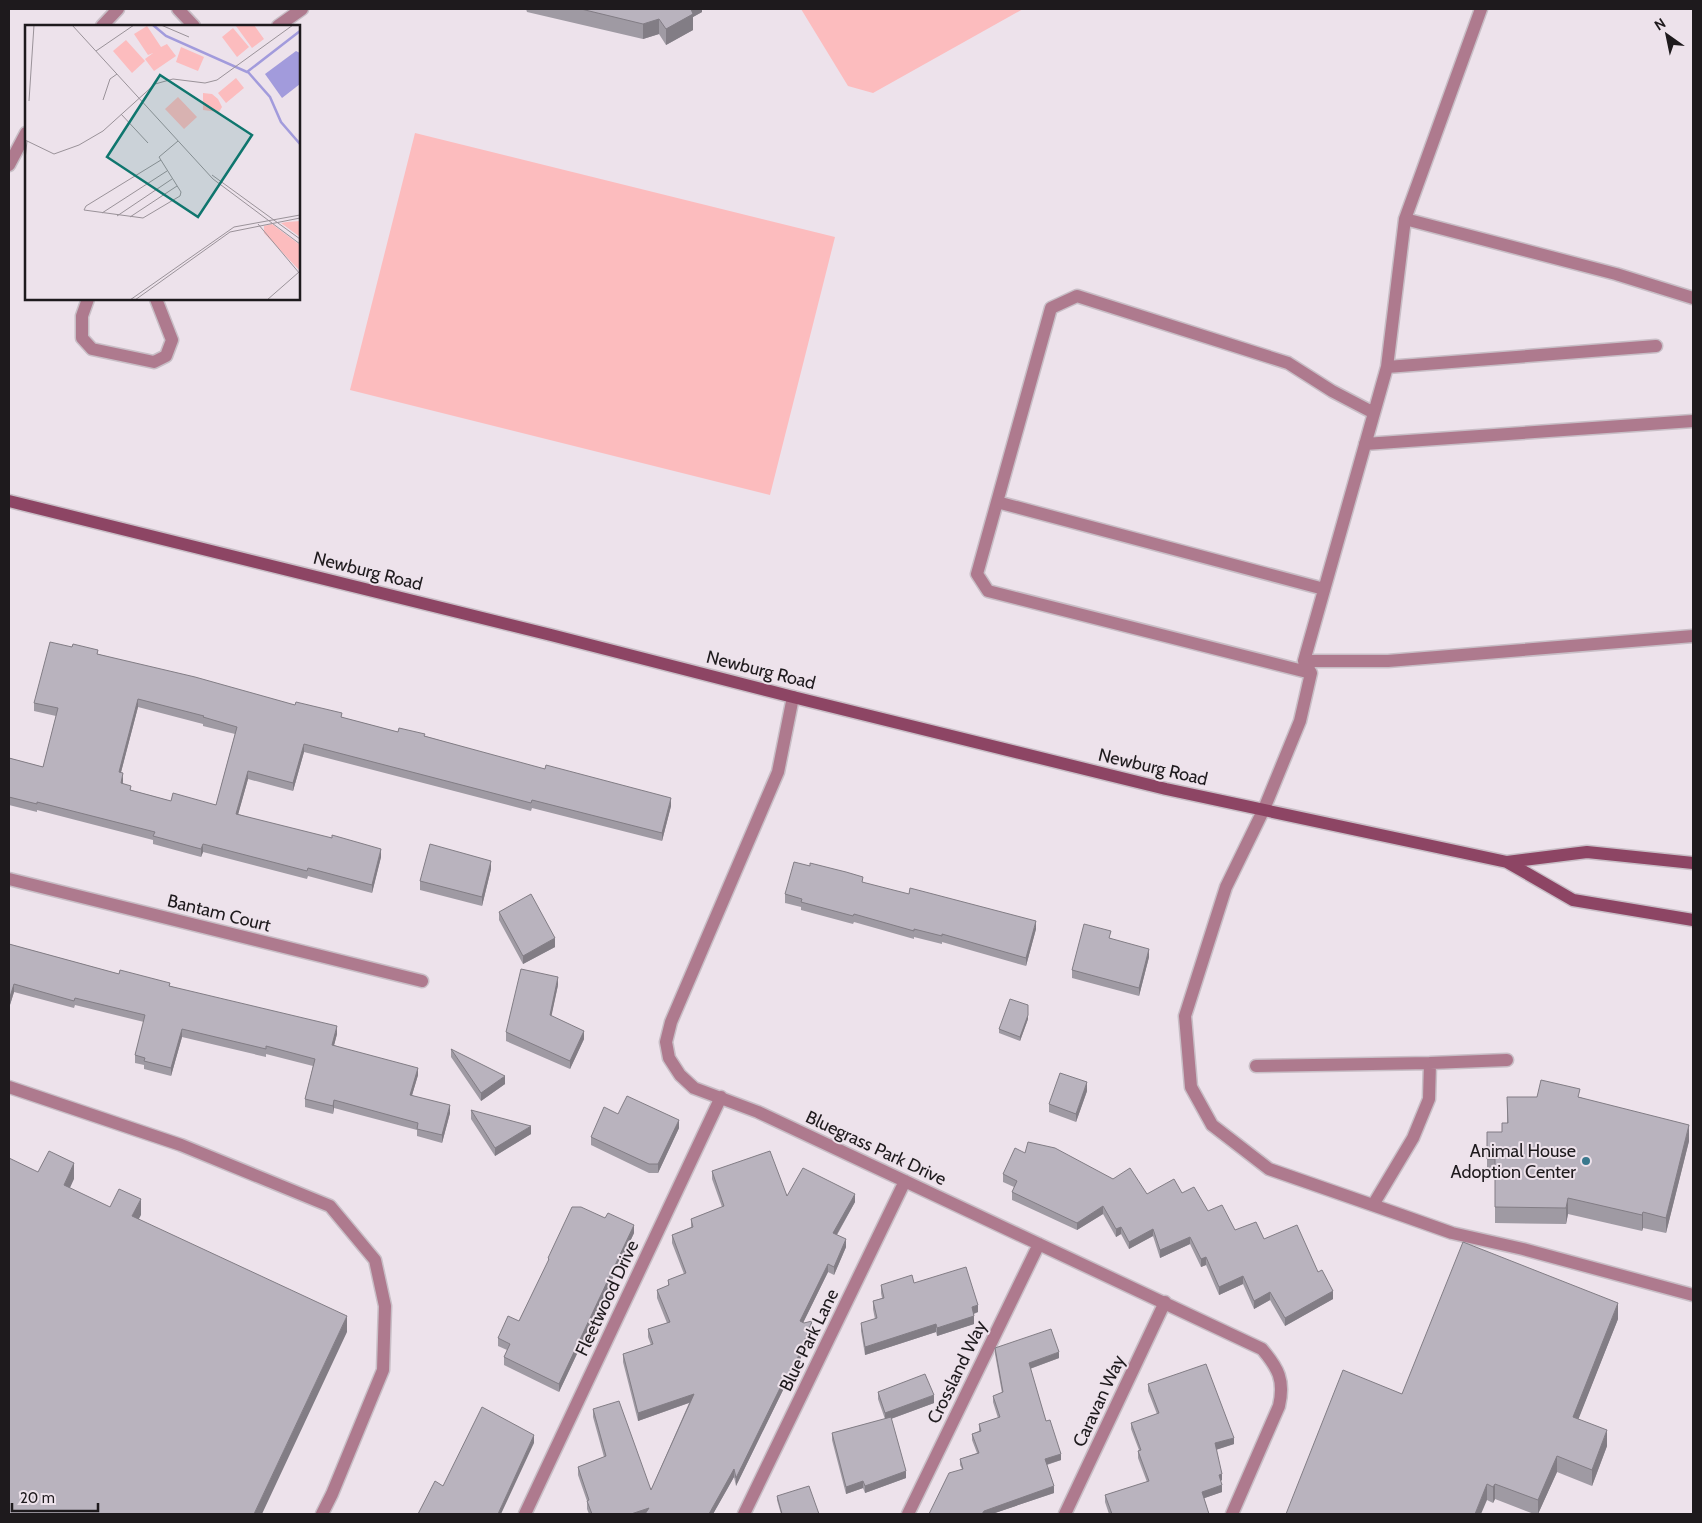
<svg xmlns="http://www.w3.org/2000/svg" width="1702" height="1523" font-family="Cabin,sans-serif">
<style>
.pitch{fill:#fcbcbe}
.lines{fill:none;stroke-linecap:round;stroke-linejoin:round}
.service-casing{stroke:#c8bec6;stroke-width:15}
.minor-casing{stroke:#c8bec6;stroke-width:15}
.tertiary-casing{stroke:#c8bec6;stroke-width:15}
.secondary-casing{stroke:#c8bec6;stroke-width:15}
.service{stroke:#ae7a8e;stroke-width:12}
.minor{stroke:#ae7a8e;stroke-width:12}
.tertiary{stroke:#ae7a8e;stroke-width:12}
.secondary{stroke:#8d4564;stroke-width:12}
.wall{fill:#9f9aa3;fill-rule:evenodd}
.shaded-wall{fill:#827d85}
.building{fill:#b9b3be;stroke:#827d85;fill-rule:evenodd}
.poi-dot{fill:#3a788d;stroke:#ede2eb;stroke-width:2}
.labels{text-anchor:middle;stroke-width:4;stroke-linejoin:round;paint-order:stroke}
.street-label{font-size:18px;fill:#1e1a1d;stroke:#ede2eb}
.poi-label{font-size:18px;fill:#1e1a1d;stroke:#ede2eb;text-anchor:end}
.inset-river{fill:none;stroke:#a29bdc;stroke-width:2.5}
.inset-road{fill:none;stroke:#9a9299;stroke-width:1}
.view{fill:#0f766e;fill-opacity:0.15;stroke:#0f766e;stroke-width:2.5}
.inset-edge{fill:none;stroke:#1e1a1d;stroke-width:2.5}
</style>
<rect width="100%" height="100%" fill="#ede2eb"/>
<path class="pitch" d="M 801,9 L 1023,9 L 873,93 L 848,86 Z
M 415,133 L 835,237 L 770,495 L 350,390 Z"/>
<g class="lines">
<defs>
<path id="service" d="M 178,9 L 194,26
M 278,26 L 302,9
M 1405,219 L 1481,9
M 88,299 L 82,316 L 82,338 L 92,349 L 154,362 L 166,356 L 172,340 L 156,299
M 1656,346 L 1387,367 L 1304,661 L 1311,673 L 1300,721 L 1264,809 L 1226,887 L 1185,1016 L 1191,1087 L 1212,1125 L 1269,1169 L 1404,1216 L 1452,1233 L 1523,1249 L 1693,1295
M 1387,367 L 1405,219 L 1616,274 L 1693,298
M 1365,444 L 1693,421
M 997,502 L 1324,589
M 1304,661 L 1388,661 L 1693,636
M 1311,673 L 988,591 L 977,574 L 1051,308 L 1077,296 L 1288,363 L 1332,391 L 1374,413
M 1430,1063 L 1507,1060
M 1256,1066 L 1430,1063 L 1429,1099 L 1413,1138 L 1373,1205
M 9,1087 L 181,1145 L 330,1206 L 375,1260 L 385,1306 L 383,1370 L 332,1494 L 322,1514"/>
<path id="minor" d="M 793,697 L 778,772 L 671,1022 L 666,1042 L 669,1058 L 680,1075 L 694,1088 L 758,1112 L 1262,1349 C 1278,1368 1285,1380 1279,1406 L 1232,1514
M 9,879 L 422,981
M 525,1514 L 721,1097
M 744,1514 L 905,1181
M 908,1514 L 1039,1244
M 1065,1514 L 1165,1302"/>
<path id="tertiary" d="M 102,26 L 118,9
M 9,165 L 26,133"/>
<path id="secondary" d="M 9,501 L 551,635 L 793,697 L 1166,789 L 1507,862 L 1573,900 L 1693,920
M 1507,862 L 1587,852 L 1693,863"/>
</defs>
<use href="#service" class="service-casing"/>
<use href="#minor" class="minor-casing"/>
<use href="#tertiary" class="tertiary-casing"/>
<use href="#secondary" class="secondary-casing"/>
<use href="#service" class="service"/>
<use href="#minor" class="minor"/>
<use href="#tertiary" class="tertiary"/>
<use href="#secondary" class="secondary"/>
</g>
<path class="wall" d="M 526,9 L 702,9 L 702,12 L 693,17 L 693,30 L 666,45 L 659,34 L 643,39 L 527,12 Z
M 98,654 L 398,732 L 425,736 L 671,806 L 662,841 L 532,808 L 531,811 L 304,752 L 293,791 L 248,779 L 238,814 L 381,857 L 372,893 L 308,876 L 307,879 L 203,852 L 201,857 L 153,844 L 153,840 L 37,810 L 37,812 L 9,805 L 9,758 L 43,767 L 56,716 L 34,711 L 34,703 ZM 138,707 L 203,724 L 203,726 L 235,734 L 216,805 L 171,801 L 131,790 L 123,784 L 123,781 L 121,772 Z
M 491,869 L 482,906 L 420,890 L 420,881 Z
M 863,883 L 1036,929 L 1026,966 L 942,942 L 942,944 L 914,937 L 914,939 L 854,922 L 853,924 L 801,910 L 801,907 L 785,903 L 785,894 Z
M 499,912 L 555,947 L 523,964 L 499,920 Z
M 1111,939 L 1149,957 L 1139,996 L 1072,978 L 1072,970 Z
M 9,944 L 119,974 L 170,986 L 337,1034 L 334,1045 L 418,1075 L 412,1095 L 450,1113 L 442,1143 L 417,1136 L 417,1130 L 334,1108 L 333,1114 L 305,1107 L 305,1099 L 313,1066 L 266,1054 L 266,1057 L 182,1037 L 171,1076 L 144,1069 L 144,1065 L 135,1063 L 135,1055 L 144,1022 L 75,1005 L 74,1008 L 14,992 L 9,1008 Z
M 558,985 L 551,1016 L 584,1039 L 570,1069 L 506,1041 L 506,1032 Z
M 1028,1019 L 1020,1041 L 999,1033 L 999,1029 Z
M 451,1049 L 505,1084 L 481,1101 L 451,1057 Z
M 1087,1091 L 1076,1122 L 1049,1112 L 1049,1104 Z
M 1507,1097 L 1580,1097 L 1689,1141 L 1666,1233 L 1643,1228 L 1642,1231 L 1568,1214 L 1566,1224 L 1495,1223 L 1495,1175 L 1487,1175 L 1487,1132 L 1502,1132 L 1502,1123 L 1507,1123 Z
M 471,1110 L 531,1134 L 495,1156 L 471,1119 Z
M 618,1114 L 679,1128 L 658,1173 L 649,1173 L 591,1145 L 591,1137 Z
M 1025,1153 L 1113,1179 L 1147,1194 L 1182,1193 L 1235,1230 L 1264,1239 L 1318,1272 L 1333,1299 L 1285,1326 L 1270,1300 L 1254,1309 L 1243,1284 L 1219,1295 L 1206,1265 L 1201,1267 L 1190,1244 L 1160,1258 L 1153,1236 L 1129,1249 L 1121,1234 L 1116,1237 L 1103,1214 L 1077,1230 L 1012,1200 L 1012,1192 L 1014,1187 L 1003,1182 L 1003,1174 Z
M 712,1171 L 787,1196 L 855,1202 L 837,1235 L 846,1247 L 834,1275 L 828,1272 L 803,1323 L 812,1329 L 798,1365 L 786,1389 L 784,1388 L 736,1486 L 734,1477 L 713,1514 L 589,1514 L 587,1509 L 587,1501 L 578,1475 L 578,1467 L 604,1457 L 593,1417 L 593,1409 L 651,1490 L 689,1403 L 638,1421 L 623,1362 L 623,1354 L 651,1345 L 648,1337 L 648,1329 L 667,1323 L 657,1298 L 657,1290 L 668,1286 L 668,1280 L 684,1274 L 672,1243 L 672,1235 L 691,1227 L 691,1219 L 722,1207 L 712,1179 Z
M 634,1233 L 559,1392 L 504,1365 L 504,1357 L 507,1350 L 498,1346 L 498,1338 L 519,1321 L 548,1262 L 548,1258 Z
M 914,1283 L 978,1312 L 974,1314 L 974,1324 L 937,1336 L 936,1332 L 865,1355 L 861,1331 L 861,1323 L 875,1319 L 873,1309 L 873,1301 L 882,1298 L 881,1293 L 881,1285 Z
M 1618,1319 L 1578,1419 L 1607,1446 L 1592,1486 L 1557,1472 L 1538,1514 L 1534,1514 L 1495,1499 L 1493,1503 L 1487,1500 L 1402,1394 Z
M 995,1348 L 1059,1358 L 1030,1369 L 1046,1421 L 1061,1460 L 1047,1465 L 1054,1493 L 992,1514 L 929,1514 L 962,1469 L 960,1465 L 960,1459 L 977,1453 L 972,1440 L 972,1434 L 979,1431 L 979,1424 L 998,1418 L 993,1402 L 993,1396 L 1002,1393 L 995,1354 Z
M 1148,1384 L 1234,1444 L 1216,1450 L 1222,1480 L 1220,1481 L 1222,1492 L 1204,1498 L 1209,1514 L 1109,1514 L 1105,1502 L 1105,1495 L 1147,1482 L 1138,1458 L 1138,1451 L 1139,1450 L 1131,1429 L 1131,1423 L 1157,1414 L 1148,1391 Z
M 878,1392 L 934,1403 L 891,1419 L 906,1478 L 865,1493 L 863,1488 L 846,1494 L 832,1440 L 832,1433 L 885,1419 L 878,1399 Z
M 777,1496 L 819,1514 L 781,1514 L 777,1500 Z"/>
<path class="shaded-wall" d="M 688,9 L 702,9 L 702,12 L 693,17 L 693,30 L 666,45 L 666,29 Z
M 659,19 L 659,34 L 643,39 L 643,24 Z
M 138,699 L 138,707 L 119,780 L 119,772 Z
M 304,744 L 304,752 L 293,791 L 293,783 Z
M 248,771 L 248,779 L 236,822 L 236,814 Z
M 123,773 L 123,781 L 121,791 L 121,783 Z
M 671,798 L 671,806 L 662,841 L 662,833 Z
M 203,844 L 203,852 L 201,857 L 201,849 Z
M 381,849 L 381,857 L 372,893 L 372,885 Z
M 491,861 L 491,869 L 482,906 L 482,897 Z
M 1036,921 L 1036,929 L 1026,966 L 1026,958 Z
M 555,938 L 555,947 L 523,964 L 523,956 Z
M 1149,949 L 1149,957 L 1139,996 L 1139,988 Z
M 558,977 L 558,985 L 550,1023 L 550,1015 Z
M 14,984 L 14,992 L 9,1008 L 9,1000 Z
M 1028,1015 L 1028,1019 L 1020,1041 L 1020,1037 Z
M 337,1026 L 337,1034 L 332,1053 L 332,1045 Z
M 182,1029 L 182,1037 L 171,1076 L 171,1068 Z
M 584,1031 L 584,1039 L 570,1069 L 570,1061 Z
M 418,1068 L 418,1075 L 410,1102 L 410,1095 Z
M 505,1076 L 505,1084 L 481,1101 L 481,1093 Z
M 1087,1082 L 1087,1091 L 1076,1122 L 1076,1114 Z
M 334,1100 L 334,1108 L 333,1114 L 333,1106 Z
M 450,1105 L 450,1113 L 442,1143 L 442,1135 Z
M 679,1120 L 679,1128 L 658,1173 L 658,1164 Z
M 1689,1125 L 1689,1141 L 1666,1233 L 1666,1218 Z
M 531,1126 L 531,1134 L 495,1156 L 495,1148 Z
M 74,1163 L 74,1179 L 64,1201 L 64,1185 Z
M 855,1194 L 855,1202 L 833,1241 L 833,1233 Z
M 1568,1198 L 1568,1214 L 1566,1224 L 1566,1208 Z
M 141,1199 L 141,1215 L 132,1232 L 132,1216 Z
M 1103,1206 L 1103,1214 L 1077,1230 L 1077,1223 Z
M 1643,1212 L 1643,1228 L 1642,1231 L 1642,1215 Z
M 634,1225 L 634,1233 L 559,1392 L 559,1384 Z
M 1121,1227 L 1121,1234 L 1116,1237 L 1116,1229 Z
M 1153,1229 L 1153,1236 L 1129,1249 L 1129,1242 Z
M 1190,1237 L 1190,1244 L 1160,1258 L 1160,1250 Z
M 846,1239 L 846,1247 L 834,1275 L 834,1267 Z
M 1206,1257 L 1206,1265 L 1201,1267 L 1201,1259 Z
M 828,1264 L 828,1272 L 800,1329 L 800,1321 Z
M 1243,1276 L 1243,1284 L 1219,1295 L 1219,1287 Z
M 1333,1291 L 1333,1299 L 1285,1326 L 1285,1318 Z
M 1270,1292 L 1270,1300 L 1254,1309 L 1254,1301 Z
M 1618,1303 L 1618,1319 L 1573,1433 L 1573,1417 Z
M 978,1305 L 978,1312 L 972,1314 L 972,1307 Z
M 347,1316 L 347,1332 L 262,1514 L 254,1514 Z
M 974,1316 L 974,1324 L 937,1336 L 937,1328 Z
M 812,1321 L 812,1329 L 798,1365 L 786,1389 L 786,1381 Z
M 936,1324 L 936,1332 L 865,1355 L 865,1347 Z
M 1059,1352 L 1059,1358 L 1029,1369 L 1029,1363 Z
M 784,1380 L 784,1388 L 736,1486 L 736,1478 Z
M 694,1394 L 694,1401 L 638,1421 L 638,1413 Z
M 934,1395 L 934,1403 L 885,1421 L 885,1413 Z
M 1607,1430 L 1607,1446 L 1592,1486 L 1592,1470 Z
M 534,1435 L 534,1443 L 501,1514 L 498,1514 Z
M 1234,1438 L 1234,1444 L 1215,1450 L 1215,1443 Z
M 1061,1454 L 1061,1460 L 1045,1465 L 1045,1459 Z
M 1557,1456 L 1557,1472 L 1538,1514 L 1538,1500 Z
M 734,1469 L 734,1477 L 713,1514 L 709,1514 Z
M 906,1471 L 906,1478 L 865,1493 L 865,1486 Z
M 1222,1474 L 1222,1480 L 1219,1482 L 1219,1475 Z
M 863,1481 L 863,1488 L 846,1494 L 846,1487 Z
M 1487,1484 L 1487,1500 L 1481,1514 L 1475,1514 Z
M 1495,1484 L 1495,1499 L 1493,1503 L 1493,1487 Z
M 1222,1485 L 1222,1492 L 1202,1499 L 1202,1492 Z
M 1054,1486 L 1054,1493 L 992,1514 L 982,1514 L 984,1511 Z
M 649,1508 L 649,1514 L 631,1514 Z"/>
<path class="building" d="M 581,9 L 691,9 L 693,14 L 666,29 L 659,19 L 643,24 Z
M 50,642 L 72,647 L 73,644 L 98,650 L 97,654 L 195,677 L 295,705 L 296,702 L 342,713 L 341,717 L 398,732 L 399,728 L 425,734 L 424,736 L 545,769 L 546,765 L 671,798 L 662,833 L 532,800 L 531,803 L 304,744 L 293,783 L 248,771 L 236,814 L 332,838 L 332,835 L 381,849 L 372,885 L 308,868 L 307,871 L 203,844 L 201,849 L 153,836 L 155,832 L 37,802 L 37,804 L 9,797 L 9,758 L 43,767 L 58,708 L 34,703 ZM 138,699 L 204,716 L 203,717 L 237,727 L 216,805 L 173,793 L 171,801 L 130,790 L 131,786 L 121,783 L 123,773 L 119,772 Z
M 430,844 L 491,861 L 482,897 L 420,881 Z
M 794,862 L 810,866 L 810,863 L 846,872 L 863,877 L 862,882 L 909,894 L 910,888 L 1036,921 L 1026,958 L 942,934 L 942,936 L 914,929 L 914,931 L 854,914 L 853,916 L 801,902 L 802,899 L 785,894 Z
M 531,894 L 555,938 L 523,956 L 499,912 Z
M 1084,924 L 1111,931 L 1109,938 L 1149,949 L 1139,988 L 1072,970 Z
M 9,944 L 119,974 L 120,970 L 170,983 L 169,986 L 337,1026 L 332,1045 L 418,1068 L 410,1095 L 450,1105 L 442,1135 L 417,1129 L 418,1123 L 334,1100 L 333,1106 L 305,1099 L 315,1059 L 266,1046 L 266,1049 L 182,1029 L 171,1068 L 144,1061 L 145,1058 L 135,1055 L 145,1015 L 75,998 L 74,1001 L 14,984 L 9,1000 Z
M 521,969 L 558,977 L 550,1015 L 584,1031 L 570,1061 L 506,1032 Z
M 1010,999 L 1028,1005 L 1028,1015 L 1020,1037 L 999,1029 Z
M 451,1049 L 505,1076 L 481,1093 Z
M 1060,1073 L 1087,1082 L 1076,1114 L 1049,1104 Z
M 1541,1080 L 1580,1089 L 1578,1097 L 1689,1125 L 1666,1218 L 1643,1212 L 1642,1215 L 1568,1198 L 1566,1208 L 1495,1207 L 1495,1159 L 1487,1159 L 1487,1132 L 1502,1132 L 1502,1123 L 1508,1123 L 1507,1097 L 1537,1097 Z
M 627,1096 L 679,1120 L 658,1164 L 649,1164 L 591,1137 L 604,1107 L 618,1114 Z
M 471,1110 L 531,1126 L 495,1148 Z
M 1028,1142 L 1055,1148 L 1113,1179 L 1130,1168 L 1147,1194 L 1174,1179 L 1182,1193 L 1194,1187 L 1208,1211 L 1222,1205 L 1235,1230 L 1256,1222 L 1264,1239 L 1297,1225 L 1318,1272 L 1322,1270 L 1333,1291 L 1285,1318 L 1270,1292 L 1254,1301 L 1243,1276 L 1219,1287 L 1206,1257 L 1201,1259 L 1190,1237 L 1160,1250 L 1153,1229 L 1129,1242 L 1121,1227 L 1116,1229 L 1103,1206 L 1077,1223 L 1012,1192 L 1017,1181 L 1003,1174 L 1015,1148 L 1025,1153 Z
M 49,1151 L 74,1163 L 64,1185 L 110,1207 L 119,1189 L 141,1199 L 132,1216 L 347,1316 L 254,1514 L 9,1514 L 9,1158 L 38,1172 Z
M 770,1151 L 787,1196 L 803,1168 L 855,1194 L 833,1233 L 846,1239 L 834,1267 L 828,1264 L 800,1321 L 804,1323 L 812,1321 L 798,1357 L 786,1381 L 784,1380 L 736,1478 L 734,1469 L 709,1514 L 645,1514 L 649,1508 L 631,1514 L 592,1514 L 587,1501 L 589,1500 L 578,1467 L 606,1456 L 593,1409 L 619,1401 L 651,1490 L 694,1394 L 638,1413 L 623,1354 L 653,1344 L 648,1329 L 670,1322 L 657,1290 L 669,1285 L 668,1280 L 686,1273 L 672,1235 L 693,1227 L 691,1219 L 724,1206 L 712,1171 Z
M 572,1207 L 581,1207 L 605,1218 L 608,1213 L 634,1225 L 559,1384 L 504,1357 L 510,1344 L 498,1338 L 508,1316 L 519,1321 L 549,1259 L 548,1258 Z
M 1463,1242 L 1618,1303 L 1573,1417 L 1607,1430 L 1592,1470 L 1557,1456 L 1538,1500 L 1495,1484 L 1493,1487 L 1487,1484 L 1475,1514 L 1286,1514 L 1343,1370 L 1402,1394 Z
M 966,1267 L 978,1305 L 972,1307 L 974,1316 L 937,1328 L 936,1324 L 865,1347 L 861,1323 L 877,1318 L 873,1301 L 884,1298 L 881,1285 L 912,1275 L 914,1283 Z
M 1051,1329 L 1059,1352 L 1029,1363 L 1046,1421 L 1050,1420 L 1061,1454 L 1045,1459 L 1054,1486 L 984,1511 L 982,1514 L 929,1514 L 949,1473 L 963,1469 L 960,1459 L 979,1453 L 972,1434 L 981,1431 L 979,1424 L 1000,1417 L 993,1396 L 1003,1392 L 995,1348 Z
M 1206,1364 L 1234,1438 L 1215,1443 L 1222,1474 L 1219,1475 L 1222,1485 L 1202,1492 L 1209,1514 L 1112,1514 L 1105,1495 L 1149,1481 L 1138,1451 L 1141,1450 L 1131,1423 L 1159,1413 L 1148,1384 Z
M 925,1374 L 934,1395 L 885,1413 L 878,1392 Z
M 482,1407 L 534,1435 L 498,1514 L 418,1514 L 435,1481 L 443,1486 Z
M 891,1417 L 906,1471 L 865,1486 L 863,1481 L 846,1487 L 832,1433 Z
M 809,1486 L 819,1514 L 782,1514 L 777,1496 Z"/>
<circle class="poi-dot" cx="1586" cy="1161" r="5"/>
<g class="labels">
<g class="street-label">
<text transform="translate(368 571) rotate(14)" y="6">Newburg Road</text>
<text transform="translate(761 670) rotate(14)" y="6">Newburg Road</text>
<text transform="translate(1153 767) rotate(13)" y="6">Newburg Road</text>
<text transform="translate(219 913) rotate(14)" y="6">Bantam Court</text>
<text transform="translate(876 1148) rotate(25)" y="6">Bluegrass Park Drive</text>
<text transform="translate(607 1298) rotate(-65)" y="6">Fleetwood Drive</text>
<text transform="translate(809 1340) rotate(-64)" y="6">Blue Park Lane</text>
<text transform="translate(957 1372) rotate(-64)" y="6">Crossland Way</text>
<text transform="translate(1099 1401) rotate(-65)" y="6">Caravan Way</text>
</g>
<g class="poi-label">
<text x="1576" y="1157">Animal House<tspan x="1576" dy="21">Adoption Center</tspan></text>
</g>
</g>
<g transform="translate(25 25)">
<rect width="275" height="275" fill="#ede2eb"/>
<path d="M 275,196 L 275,212 L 256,198 L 262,197 ZM 247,199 L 275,220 L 275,246 L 239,208 L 239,201 Z" fill="#fcbcbe"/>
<path d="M 229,0 L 239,14 L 227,23 L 211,1 ZM 122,1 L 136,22 L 142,19 L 151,31 L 129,46 L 120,34 L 128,28 L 123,30 L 109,9 ZM 208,3 L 224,22 L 212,32 L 197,12 ZM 101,15 L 120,36 L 107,48 L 88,26 ZM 156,22 L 179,32 L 173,46 L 151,37 ZM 211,53 L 219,63 L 201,78 L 193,68 ZM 178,68 L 187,69 L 193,74 L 197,82 L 194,87 L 178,85 ZM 153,72 L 172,92 L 159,104 L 140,84 Z" fill="#fcbcbe"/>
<path d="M 271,26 L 275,28 L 275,59 L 257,73 L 240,49 Z" fill="#a29bdc"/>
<path class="inset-river" d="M 128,0 L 141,11 L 222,47 L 275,6M 223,47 L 245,72 L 256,97 L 275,119"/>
<path class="inset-road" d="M 47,0 L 188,154 L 275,219M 136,0 L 164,12M 71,26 L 109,0M 78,75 L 85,54 L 92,49M 4,76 L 9,0M 96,89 L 123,118M 0,115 L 29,129 L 54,120 L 78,106 L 130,59 L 148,54 L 180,58 L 192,55 L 268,0M 0,135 L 2,116M 136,135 L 61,181 L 59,185 L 118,193 L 155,171 L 156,167 L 134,132 L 153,116M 187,150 L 275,214M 77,188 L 142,146M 92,191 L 147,154M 105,192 L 152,161M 233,199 L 275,249M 105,275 L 209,202 L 275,190M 110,275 L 205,207 L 275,193M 242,275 L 274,247"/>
<path class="view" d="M 135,50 L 227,110 L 173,192 L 82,132 Z"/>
<rect width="275" height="275" class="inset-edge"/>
</g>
<rect width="1702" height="1523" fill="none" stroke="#1e1a1d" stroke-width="20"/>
<g transform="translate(1667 35) rotate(327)" stroke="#ede2eb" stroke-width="4" paint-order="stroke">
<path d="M0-4L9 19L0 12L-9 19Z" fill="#1e1a1d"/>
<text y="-8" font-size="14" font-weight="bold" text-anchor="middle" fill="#1e1a1d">N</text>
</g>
<path d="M12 1503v8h86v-8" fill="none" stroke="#1e1a1d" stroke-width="2.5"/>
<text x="20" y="1503" font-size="15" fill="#1e1a1d" stroke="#ede2eb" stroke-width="4" paint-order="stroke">20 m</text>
</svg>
